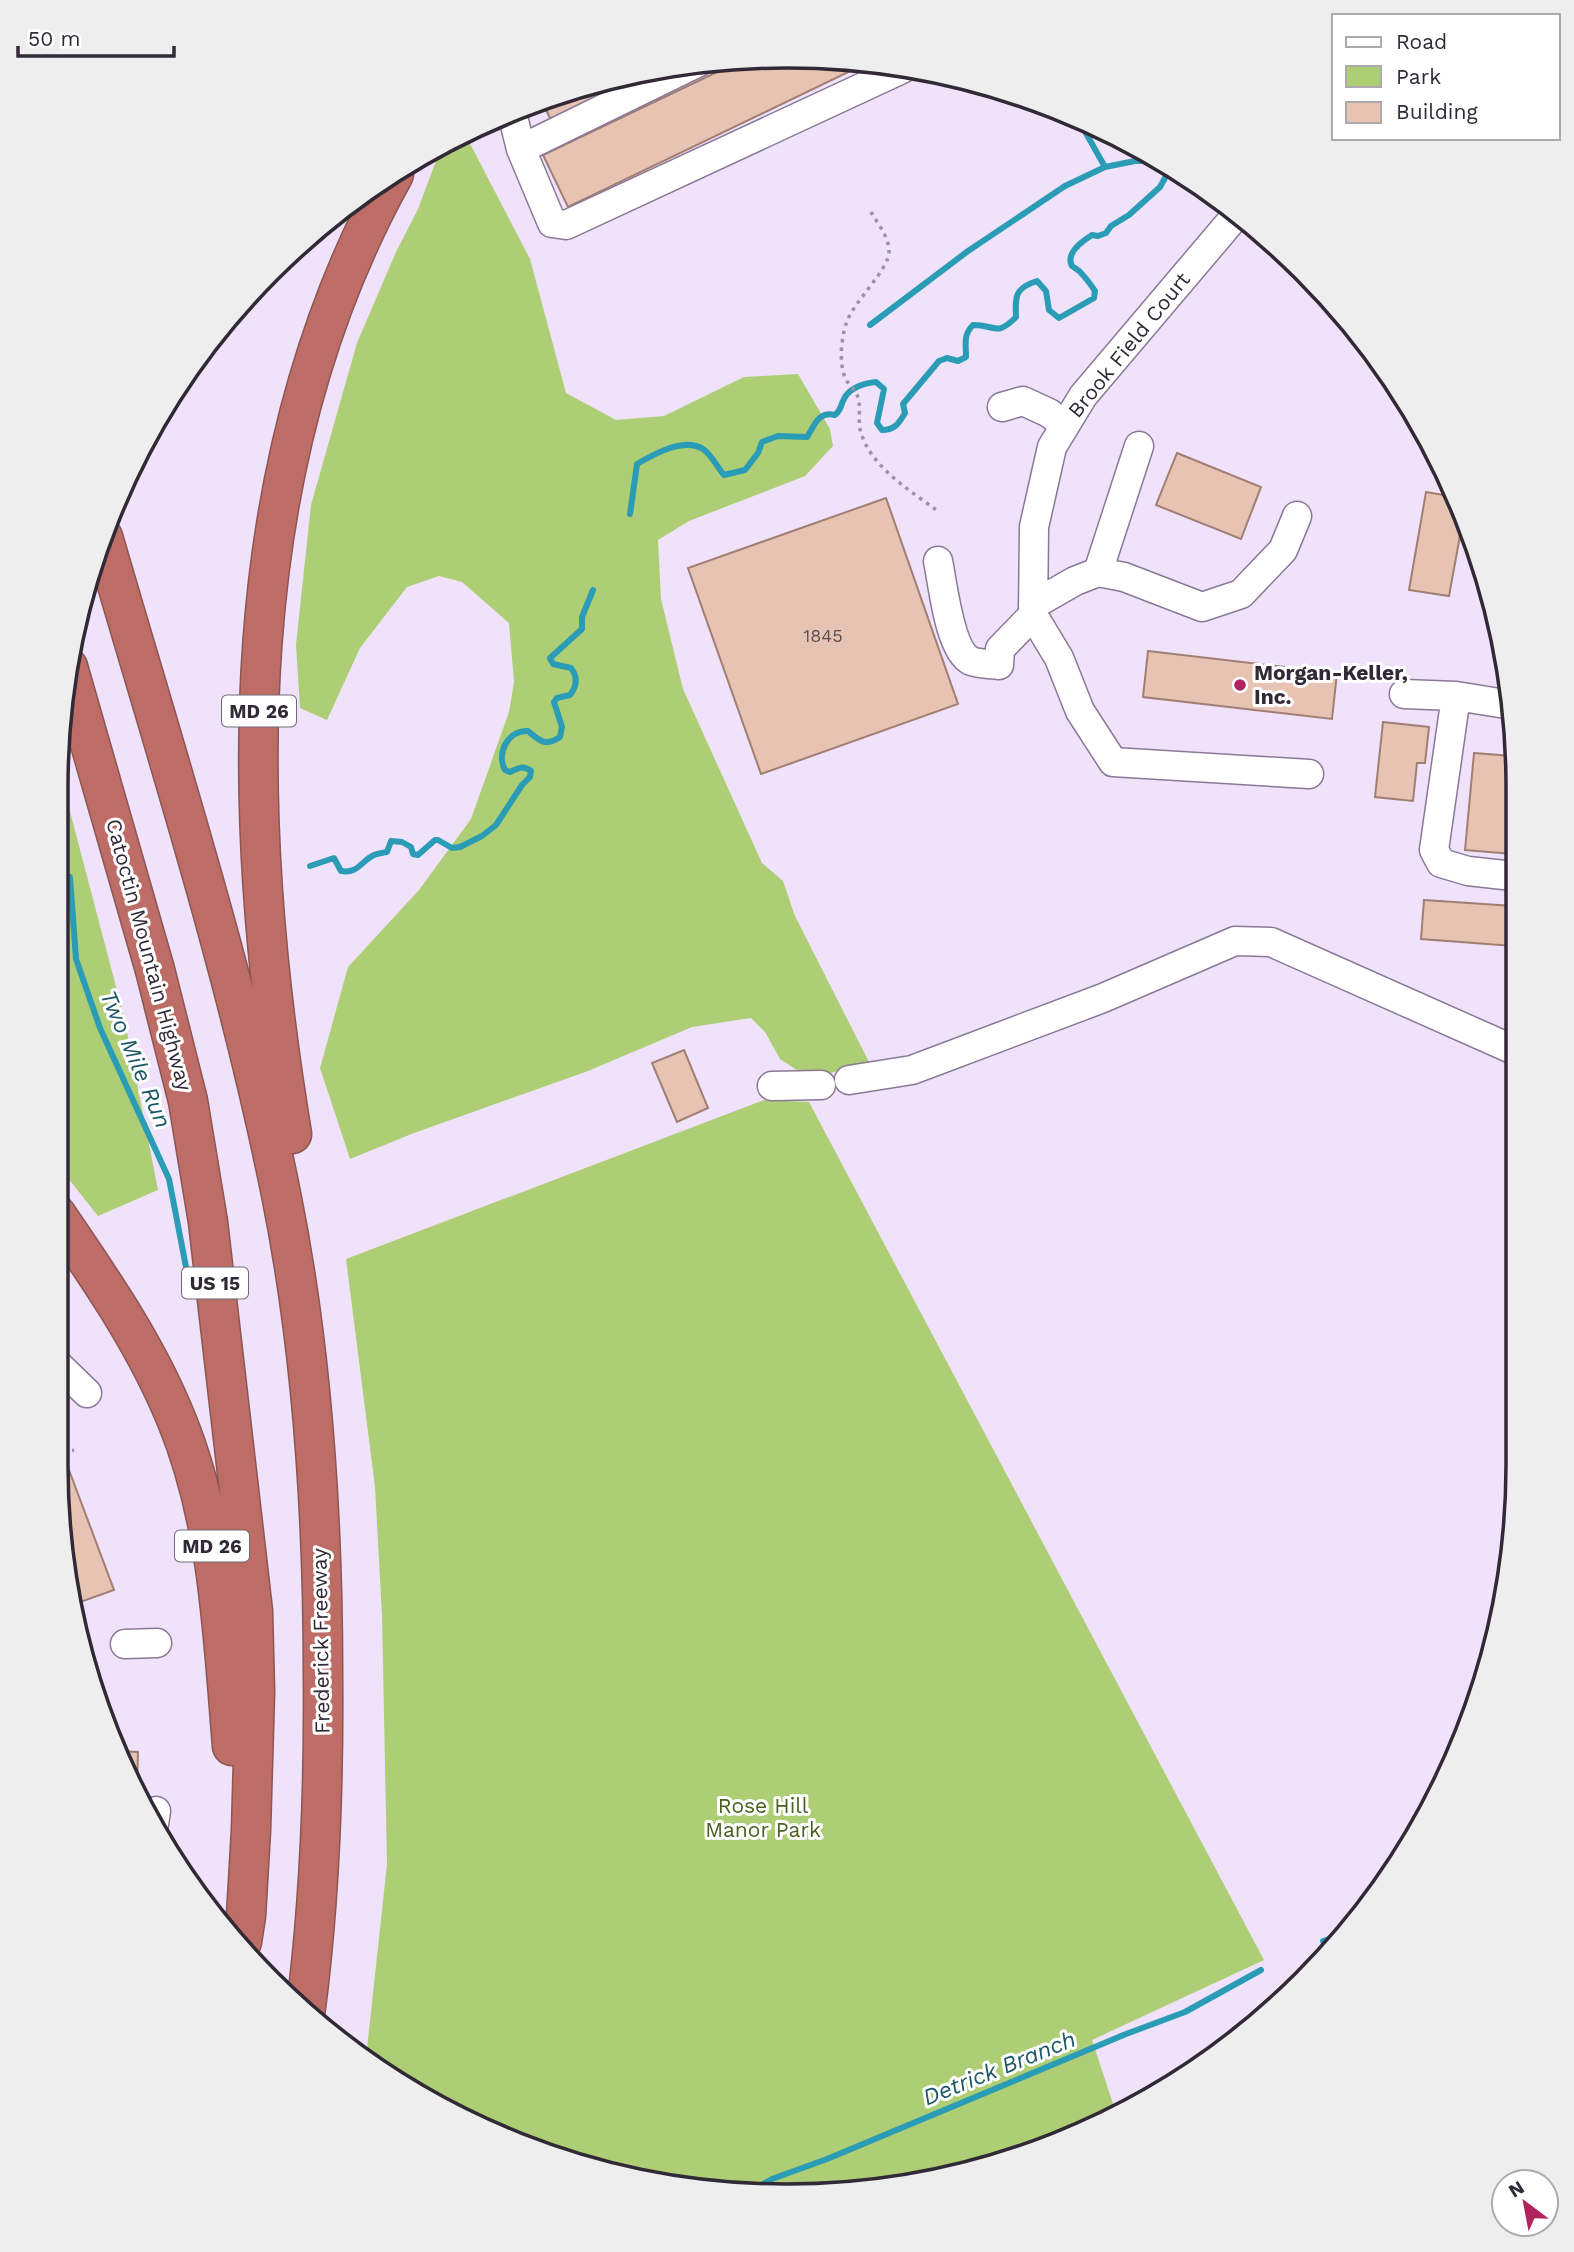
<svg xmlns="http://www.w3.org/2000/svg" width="1574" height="2252" font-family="'Work Sans',sans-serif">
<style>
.green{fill:#adce75}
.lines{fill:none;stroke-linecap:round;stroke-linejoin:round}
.stream{stroke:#2a9cb6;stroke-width:6}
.building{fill:#e7c3b4;stroke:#a07e71;stroke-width:2}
.minor-casing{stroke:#897996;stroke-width:31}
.highway-casing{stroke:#8c5655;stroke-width:41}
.path{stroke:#9d92a6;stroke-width:3.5;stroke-dasharray:3.5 5;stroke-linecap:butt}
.minor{stroke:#fff;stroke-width:28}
.highway{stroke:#bd6d65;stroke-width:38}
.poi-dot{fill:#b0245e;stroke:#fff;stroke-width:2.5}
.labels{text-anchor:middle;stroke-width:6;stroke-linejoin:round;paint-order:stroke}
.number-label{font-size:18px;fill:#5e5056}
.shield{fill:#fff;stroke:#6f6a72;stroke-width:2}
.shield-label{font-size:19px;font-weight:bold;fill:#312a36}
.street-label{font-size:21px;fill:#312a36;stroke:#fff}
.poi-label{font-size:21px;font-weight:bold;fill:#312a36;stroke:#fff;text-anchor:start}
.park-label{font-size:21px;fill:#4b601e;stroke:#fff}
.water-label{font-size:23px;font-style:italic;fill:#1c5766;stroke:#fff}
.rim{fill:none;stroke:#312a36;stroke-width:3.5}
</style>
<rect width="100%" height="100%" fill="#f0e2fb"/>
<path class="green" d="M 465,134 L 530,259 L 566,393 L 616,420 L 664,416 L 744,377 L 798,374 L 830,429 L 833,446 L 805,476 L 689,521 L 658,540 L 661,599 L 683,689 L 762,863 L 783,881 L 795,916 L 869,1062 L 830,1073 L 806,1076 L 780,1059 L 765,1032 L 751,1018 L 692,1027 L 588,1071 L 414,1133 L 350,1159 L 320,1068 L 348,967 L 419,890 L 471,819 L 509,712 L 514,682 L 509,623 L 462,582 L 439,576 L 407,587 L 360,648 L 327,720 L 300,708 L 296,645 L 311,505 L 357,343 L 396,252 L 418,209 L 437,158 L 457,138 Z
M 58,766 L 124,1017 L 158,1190 L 98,1216 L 56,1163 L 56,787 Z
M 764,1100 L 809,1102 L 1264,1960 L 1092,2040 L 1117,2116 L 1110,2121 L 929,2182 L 787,2196 L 692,2190 L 507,2140 L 421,2098 L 366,2058 L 387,1864 L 382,1615 L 375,1487 L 346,1259 Z"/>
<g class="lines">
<path class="stream" d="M 1078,119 L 1105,167
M 870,325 L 968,251 L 1065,186 L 1105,167 L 1135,161 L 1157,161
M 630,514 L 637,464 C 654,454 684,437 703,449 C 711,454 717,467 724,475 L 745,470 L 758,453 L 762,442 L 778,436 L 807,437 C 815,425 818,411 835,415 C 842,409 840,406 844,399 C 849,388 864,383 876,382 L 884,389 L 877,423 L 882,430 C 895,430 899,423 905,413 L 903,404 L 939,361 L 947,358 L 958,361 L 966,357 C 966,344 963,335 973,325 C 996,325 996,337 1016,317 C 1015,296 1015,288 1037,281 L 1046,291 L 1049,310 L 1059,318 L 1094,298 L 1095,291 C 1091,285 1086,278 1081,273 C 1080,271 1073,267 1072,266 C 1065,253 1084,240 1092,235 L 1098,236 L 1106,233 L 1111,226 L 1129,215 L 1160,187 L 1170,169
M 310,866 L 334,858 L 341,871 C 358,874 361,861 374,855 C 378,853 382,853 387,852 L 391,841 L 402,842 L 411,847 L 413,854 L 418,855 L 435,840 L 438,840 L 452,848 L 460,847 L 482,836 L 496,825 L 522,785 L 530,777 L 531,771 C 523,765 518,768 510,772 L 505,770 C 496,753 508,730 528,731 C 540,741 545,747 560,737 L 562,727 L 554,702 L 557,698 L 570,695 C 577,686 578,677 571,668 L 553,664 L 550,658 L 582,629 L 582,617 L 593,590
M 56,880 L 70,877 L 76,959 L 100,1028 L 169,1179 L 186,1267
M 1323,1941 L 1345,1934
M 747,2193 L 772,2179 L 827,2159 L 1126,2034 L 1185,2012 L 1261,1970"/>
</g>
<path class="building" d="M 834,58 L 867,63 L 568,207 L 543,155 L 740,61 Z
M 654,71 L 552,122 L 541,100 L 552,95 Z
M 1177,453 L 1261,487 L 1241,539 L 1156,505 Z
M 1426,492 L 1455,497 L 1463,519 L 1449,596 L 1409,590 Z
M 886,498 L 958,704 L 761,774 L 688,568 Z
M 1148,651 L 1337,673 L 1332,719 L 1143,697 Z
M 1383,722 L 1429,727 L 1425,763 L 1417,763 L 1413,801 L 1375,797 Z
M 1474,753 L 1512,756 L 1513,854 L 1465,850 Z
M 1424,900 L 1513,906 L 1513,946 L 1421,939 Z
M 684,1050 L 708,1108 L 677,1122 L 652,1063 Z
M 69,1470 L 114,1590 L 75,1604 L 57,1474 Z
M 115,1751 L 138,1752 L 137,1791 L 136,1791 Z"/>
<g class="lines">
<defs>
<path id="minor" d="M 512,113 L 521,149 L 552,223 L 566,225 L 902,69
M 521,149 L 699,62
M 1002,407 L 1023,401 L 1049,413 L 1065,425
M 938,561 C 943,584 949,650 971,661 C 979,664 991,664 999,665 L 1000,649 L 1033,615
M 1098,572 L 1139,446
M 1033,605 L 1075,581 L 1098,572 L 1124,577 L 1202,607 L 1241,594 L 1283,550 L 1297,516
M 1033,615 L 1034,527 L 1052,447 L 1083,396 L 1238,213
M 1033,615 L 1059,658 L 1080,711 L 1113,762 L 1309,774
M 1404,694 L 1456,696 L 1512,705
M 1456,696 L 1434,850 L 1441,863 L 1468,871 L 1513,876
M 849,1080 L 912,1070 L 1103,998 L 1235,941 L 1271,942 L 1514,1050
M 772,1086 L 821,1085
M 56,1363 L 87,1393
M 125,1644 L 157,1643
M 154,1824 L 156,1811"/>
<path id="highway" d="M 103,537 C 166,754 236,971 281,1194 C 313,1352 323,1514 323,1675 C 324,1788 320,1902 305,2015
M 68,667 L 155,970 L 188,1101 L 208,1222 L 253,1611 L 255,1692 L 251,1830 L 246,1916 L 242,1942
M 292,1134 C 239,815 232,465 394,174
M 56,1214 C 101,1280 147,1346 177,1421 C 219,1524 223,1637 232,1746"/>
</defs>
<use href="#minor" class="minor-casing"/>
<use href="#highway" class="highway-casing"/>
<path class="path" d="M 871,212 C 878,224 889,237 889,251 C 890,269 852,303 846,324 C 841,340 839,362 845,378 C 848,384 855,389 857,395 C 862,406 857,421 861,433 C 872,468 911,491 939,512
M 56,1456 L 74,1450
M 1306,1969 L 1308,1973"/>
<use href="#minor" class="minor"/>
<use href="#highway" class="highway"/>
</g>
<circle class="poi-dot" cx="1240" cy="685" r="7"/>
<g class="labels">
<g class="number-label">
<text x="823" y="642">1845</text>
</g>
<g class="shield">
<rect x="222" y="695.5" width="74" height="31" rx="5"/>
<rect x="182" y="1267.5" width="66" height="31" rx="5"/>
<rect x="175" y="1530.5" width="74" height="31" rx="5"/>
</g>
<g class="shield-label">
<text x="259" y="718">MD 26</text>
<text x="215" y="1290">US 15</text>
<text x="212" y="1553">MD 26</text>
</g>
<g class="street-label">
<text transform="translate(1129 345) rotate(-51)" y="7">Brook Field Court</text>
<text transform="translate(149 955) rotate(75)" y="7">Catoctin Mountain Highway</text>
<text transform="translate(321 1641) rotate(-91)" y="7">Frederick Freeway</text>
</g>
<g class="poi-label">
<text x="1254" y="680">Morgan-Keller,<tspan x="1254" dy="24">Inc.</tspan></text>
</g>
<g class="park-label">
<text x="763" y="1813">Rose Hill<tspan x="763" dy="24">Manor Park</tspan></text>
</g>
<g class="water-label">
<text transform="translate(136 1059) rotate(67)" y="8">Two Mile Run</text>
<text transform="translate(999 2068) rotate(-22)" y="8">Detrick Branch</text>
</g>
</g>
<path d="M0 0H1574V2252H0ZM787 68H787A719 719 0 0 1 1506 787V1465A719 719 0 0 1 787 2184H787A719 719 0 0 1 68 1465V787A719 719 0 0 1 787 68Z" fill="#efeeef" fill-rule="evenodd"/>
<path class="rim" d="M787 68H787A719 719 0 0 1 1506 787V1465A719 719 0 0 1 787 2184H787A719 719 0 0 1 68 1465V787A719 719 0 0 1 787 68Z"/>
<rect x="1332" y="14" width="228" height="126" fill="#ffffff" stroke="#adaaaf" stroke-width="2"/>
<rect x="1346" y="37" width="35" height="10" fill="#ffffff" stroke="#adaaaf" stroke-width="2"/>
<text x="1396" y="49" font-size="21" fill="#312a36">Road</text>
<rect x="1346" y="66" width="35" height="21" fill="#adce75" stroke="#adaaaf" stroke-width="2"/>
<text x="1396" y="84" font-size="21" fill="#312a36">Park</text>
<rect x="1346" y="102" width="35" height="21" fill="#e7c3b4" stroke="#adaaaf" stroke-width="2"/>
<text x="1396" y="119" font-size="21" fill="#312a36">Building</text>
<g transform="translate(1525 2203) rotate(328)"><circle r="33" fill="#ffffff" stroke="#adaaaf" stroke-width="2"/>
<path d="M0-5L12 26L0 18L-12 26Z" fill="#b0245e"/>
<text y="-10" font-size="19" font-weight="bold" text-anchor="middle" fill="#312a36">N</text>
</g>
<path d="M18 46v10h156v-10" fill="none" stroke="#312a36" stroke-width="3.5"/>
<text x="28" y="46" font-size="21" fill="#312a36" stroke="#ffffff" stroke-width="5" paint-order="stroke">50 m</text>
</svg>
